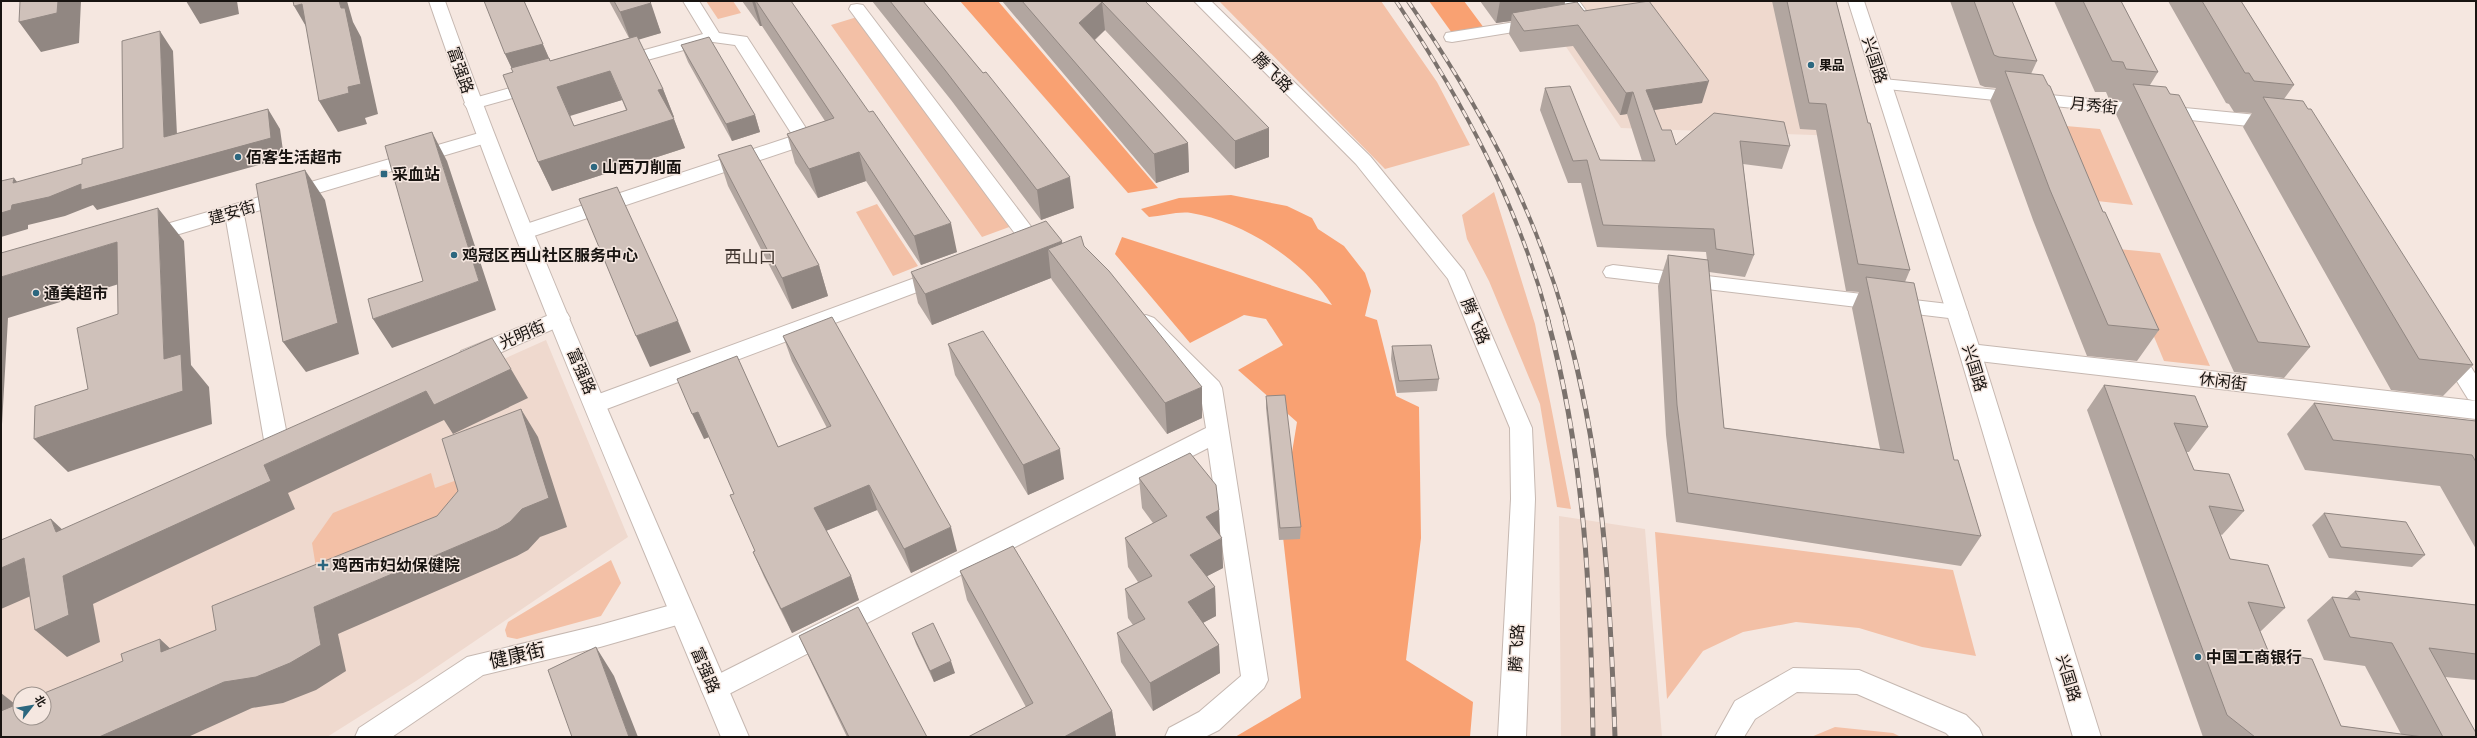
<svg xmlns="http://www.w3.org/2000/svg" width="2477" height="738" font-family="Jost,'Noto Sans SC',sans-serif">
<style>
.built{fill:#efd9ce;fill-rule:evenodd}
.green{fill:#f3c0a6}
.forest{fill:#f9a172}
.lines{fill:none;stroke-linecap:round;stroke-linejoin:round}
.street-casing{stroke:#c6b8b1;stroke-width:2}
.secondary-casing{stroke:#c6b8b1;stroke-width:2}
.street{fill:#fff;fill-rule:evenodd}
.secondary{fill:#fff;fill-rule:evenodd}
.rail-far1-casing{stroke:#7b726d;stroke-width:4}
.rail-casing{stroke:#7b726d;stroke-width:5}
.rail-far1{stroke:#f5e7e0;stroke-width:2.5;stroke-dasharray:8;stroke-linecap:butt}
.rail{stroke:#f5e7e0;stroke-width:3.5;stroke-dasharray:10;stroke-linecap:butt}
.wall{fill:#b2a6a0;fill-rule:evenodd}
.shaded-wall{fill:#918782}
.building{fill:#cfc1ba;stroke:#918782;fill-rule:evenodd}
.poi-dot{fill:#2c677f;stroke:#f5e7e0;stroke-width:1.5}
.labels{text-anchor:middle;stroke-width:3;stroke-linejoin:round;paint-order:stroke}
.far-poi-label{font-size:13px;font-weight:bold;fill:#181411;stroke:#f5e7e0;text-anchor:start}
.street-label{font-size:16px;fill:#181411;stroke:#f5e7e0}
.poi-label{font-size:16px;font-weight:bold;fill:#181411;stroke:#f5e7e0;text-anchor:start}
.neighbourhood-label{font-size:17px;fill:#423731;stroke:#f5e7e0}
.near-street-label{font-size:19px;fill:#181411;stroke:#f5e7e0}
</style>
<rect width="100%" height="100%" fill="#f5e7e0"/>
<path class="built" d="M 1574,1 L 1831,1 L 1867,137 L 1621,128 L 1556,32 Z
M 546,340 L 628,537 L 416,681 L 327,737 L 1,737 L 1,592 L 321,441 ZM 20,694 L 44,694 L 44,718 L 20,718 Z
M 1559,516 L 1645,529 L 1662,737 L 1561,737 Z"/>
<path class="green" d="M 706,1 L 733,1 L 741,13 L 718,19 Z
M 1219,1 L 1381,1 L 1437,82 L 1470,145 L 1385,169 Z
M 857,17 L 1012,226 L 982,237 L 831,25 Z
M 2066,126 L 2100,129 L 2133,205 L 2097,201 Z
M 1494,192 L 1535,324 L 1571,509 L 1557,507 L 1540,404 L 1489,281 L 1467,239 L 1462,215 Z
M 877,204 L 918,266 L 893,276 L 856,212 Z
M 2118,249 L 2160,253 L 2210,366 L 2164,361 Z
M 431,473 L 435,488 L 457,480 L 467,515 L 320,592 L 312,543 L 333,513 Z
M 1655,532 L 1953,570 L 1976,656 L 1922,647 L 1859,628 L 1796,622 L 1743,632 L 1703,651 L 1667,699 Z
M 611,560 L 621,583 L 601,616 L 517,639 L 507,637 L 505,630 L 508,622 Z
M 1835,727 L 1893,733 L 1901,737 L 1811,737 Z"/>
<path class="forest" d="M 960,1 L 998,1 L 1158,188 L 1128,193 Z
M 1429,1 L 1464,1 L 1484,28 L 1452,33 Z
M 1231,195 L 1287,206 L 1312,218 L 1318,229 L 1344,246 L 1365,273 L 1371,291 L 1365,316 L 1377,320 L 1396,396 L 1419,407 L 1421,538 L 1406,660 L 1473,702 L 1470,737 L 1235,737 L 1301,698 L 1281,519 L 1297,422 L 1238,370 L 1283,345 L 1266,319 L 1244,315 L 1190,343 L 1115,254 L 1122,237 L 1332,305 C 1304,261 1243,221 1191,213 C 1179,211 1162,216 1149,217 L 1141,209 L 1179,198 Z"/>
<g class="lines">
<defs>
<path id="street" d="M 683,1 L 699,1 L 719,33 L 747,37 L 813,139 L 811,143 L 531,237 L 524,239 L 517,237 L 514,232 L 517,227 L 793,136 L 735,45 L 713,42 L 618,68 L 612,67 L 609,63 L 612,59 L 703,34 Z
M 1563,1 L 1579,1 L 1590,16 L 1588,20 L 1582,21 L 1452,42 L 1446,41 L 1444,37 L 1446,33 L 1452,32 L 1571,13 Z
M 857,4 L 863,5 L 1039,237 L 1042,242 C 1036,251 1021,255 1011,252 L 1008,247 L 1011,242 L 1019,239 L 849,9 L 851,5 Z
M 1883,79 L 2278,117 L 2284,119 L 2287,123 L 2284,127 L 2278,129 L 1877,88 L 1874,84 L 1877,80 Z
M 539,80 L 545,81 L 548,85 L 545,89 L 473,109 L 467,108 L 464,104 L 467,100 Z
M 486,131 L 493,133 L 495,137 L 493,141 L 244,215 L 288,440 L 284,446 L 276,449 L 268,446 L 264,440 L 226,220 L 146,244 L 139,242 L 136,237 L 139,232 Z
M 1613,265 L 1957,305 L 1964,307 L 1968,312 L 1964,317 L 1957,319 L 1606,277 L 1603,272 L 1606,267 Z
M 942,268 L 949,270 L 952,275 L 949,280 L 604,410 L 596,412 L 588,410 L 585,404 L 588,398 Z
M 559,311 L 567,313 L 570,318 L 567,323 L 477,363 L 469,365 L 461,363 L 458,357 L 461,351 Z
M 1146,315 L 1154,318 L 1219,382 L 1222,388 L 1268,680 L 1264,688 L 1219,730 L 1205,737 L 1165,737 L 1169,728 L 1199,712 L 1241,676 L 1208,448 L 723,697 L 714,701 L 705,697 L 701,689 L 705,681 L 1206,428 L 1200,391 L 1135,323 L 1138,318 Z
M 1970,344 L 2476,401 L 2476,419 L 1970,360 L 1962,358 L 1959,352 L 1962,346 Z
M 682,602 L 691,605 L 695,613 L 691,621 L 600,647 L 483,675 L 392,737 L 355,737 L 359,728 L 467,657 L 600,625 Z"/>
<path id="secondary" d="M 429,1 L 445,1 C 534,251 645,493 749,737 L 721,737 C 621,493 514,251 429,1 Z
M 1194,1 L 1211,1 L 1370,156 L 1464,271 L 1532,428 L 1535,499 L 1526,737 L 1498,737 L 1511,499 L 1510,428 L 1448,279 L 1356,164 Z
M 1848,1 L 1864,1 L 1981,352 L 2101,737 L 2073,737 L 1959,352 Z
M 2448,341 L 2456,343 L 2476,375 L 2476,401 L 2468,399 L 2437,349 L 2440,343 Z
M 1793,668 L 1859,670 L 1966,715 L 1979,728 L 1983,737 L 1950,737 L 1946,733 L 1857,694 L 1797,692 L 1755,719 L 1744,737 L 1715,737 L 1735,701 Z"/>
</defs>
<use href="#street" class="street-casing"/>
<use href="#secondary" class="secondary-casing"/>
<use href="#street" class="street"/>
<use href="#secondary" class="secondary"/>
<defs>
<path id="rail-far1" d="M 1396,1 C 1464,104 1517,201 1549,322
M 1408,1 C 1478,103 1532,202 1566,322"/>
<path id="rail" d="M 1548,321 C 1585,458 1591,596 1593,737
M 1565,321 C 1604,460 1610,593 1615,737"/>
</defs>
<use href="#rail-far1" class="rail-far1-casing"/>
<use href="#rail" class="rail-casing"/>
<use href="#rail-far1" class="rail-far1"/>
<use href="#rail" class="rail"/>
</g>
<path class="wall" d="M 524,1 L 550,61 L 629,38 L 609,1 L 649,1 L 661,33 L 638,39 L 663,89 L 674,117 L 673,117 L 685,148 L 552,191 L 538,162 L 512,68 L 505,54 ZM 622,100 L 626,110 L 574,126 L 570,115 Z
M 742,1 L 791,1 L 957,252 L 921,265 L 866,181 L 818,198 L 795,163 L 787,134 L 825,121 L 762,26 L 760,26 Z
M 872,1 L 923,1 L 983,73 L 1074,208 L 1041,220 L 951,100 Z
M 1002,1 L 1145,1 L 1269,157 L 1235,169 L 1105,30 L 1095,40 L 1188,143 L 1189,172 L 1156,183 Z
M 1480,1 L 1565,1 L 1565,4 L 1584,11 L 1702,103 L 1654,110 L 1662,130 L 1676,145 L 1714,113 L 1790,146 L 1782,169 L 1743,164 L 1754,255 L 1745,277 L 1709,272 L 1724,428 L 1880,449 L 1852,308 L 1859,292 L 1846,291 L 1816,130 L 1800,129 L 1772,1 L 1836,1 L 1868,123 L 1910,270 L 1905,282 L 1954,460 L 1981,536 L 1961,566 L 1676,522 L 1666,435 L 1658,286 L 1668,255 L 1707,260 L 1706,252 L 1597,247 L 1581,183 L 1568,183 L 1540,110 L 1545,88 L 1600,160 L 1642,161 L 1627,114 L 1620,115 L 1573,46 L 1520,52 L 1509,34 L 1511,21 L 1496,23 Z
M 1950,1 L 2012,1 L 2037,61 L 2031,74 L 2103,212 L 2159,330 L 2137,361 L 2087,356 L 2033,220 L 1990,101 L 1996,88 L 1985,87 L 1980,85 Z
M 2054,1 L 2121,1 L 2158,72 L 2150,85 L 2310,347 L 2284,378 L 2234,372 L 2116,114 L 2123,101 L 2109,99 L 2106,92 L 2095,92 Z
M 2168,1 L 2241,1 L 2294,85 L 2284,99 L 2473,365 L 2443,396 L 2391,390 L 2243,127 L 2252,113 L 2234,112 L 2229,104 L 2226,103 Z
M 681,45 L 755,115 L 760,132 L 732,141 L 688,62 Z
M 718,155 L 819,265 L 828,296 L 792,309 L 728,186 Z
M 1062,243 L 1084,246 L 1202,418 L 1167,434 L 1052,280 L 1051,278 L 932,325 L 918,303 L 911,272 Z
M 783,336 L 957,551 L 911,573 L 877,510 L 826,531 L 851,576 L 859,600 L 792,633 L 764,577 L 753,552 L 755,551 L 734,494 L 709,437 L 704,439 L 737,356 L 778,447 L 827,428 L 792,361 Z
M 948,344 L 1064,479 L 1028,495 L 955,375 Z
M 1392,346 L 1439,379 L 1437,391 L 1397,393 L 1391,359 Z
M 2104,385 L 2208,427 L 2189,452 L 2186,452 L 2194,470 L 2244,511 L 2222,535 L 2220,534 L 2230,559 L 2285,608 L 2261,631 L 2260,631 L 2269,653 L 2341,726 L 2401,734 L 2365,666 L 2324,660 L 2307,620 L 2332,597 L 2346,599 L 2355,591 L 2476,605 L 2476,680 L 2445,677 L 2476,737 L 2203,737 L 2087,410 Z
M 1266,396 L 1301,527 L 1300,539 L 1279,540 L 1266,408 Z
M 2314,403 L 2476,421 L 2476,549 L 2440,486 L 2305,470 L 2287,434 Z
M 1139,478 L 1219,510 L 1220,535 L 1223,568 L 1207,576 L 1215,587 L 1216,616 L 1203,623 L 1219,645 L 1220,673 L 1153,711 L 1121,662 L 1117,633 L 1133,625 L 1128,618 L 1125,589 L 1138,582 L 1128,567 L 1125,538 L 1153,523 L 1142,508 Z
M 2324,513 L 2425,555 L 2412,567 L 2329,558 L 2312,525 Z
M 960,571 L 1112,711 L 1116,737 L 968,737 L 1026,707 L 967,600 Z
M 912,633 L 955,673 L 934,682 L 916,644 Z
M 799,636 L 927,737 L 847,737 L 812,664 Z"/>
<path class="shaded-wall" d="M 58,1 L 81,1 L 79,43 L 41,52 L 19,22 Z
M 186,1 L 237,1 L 239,14 L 200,24 Z
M 339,1 L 347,1 L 353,22 L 361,37 L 378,114 L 365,118 L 367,124 L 338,132 L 319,101 L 348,87 L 341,8 Z
M 524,1 L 556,74 L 519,84 L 505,54 Z
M 752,1 L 755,1 L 762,26 L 760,26 Z
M 1500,1 L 1565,1 L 1563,13 L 1512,13 L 1511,21 L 1496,23 Z
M 1102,2 L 1105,30 L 1082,51 L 1079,23 Z
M 651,3 L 661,33 L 631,42 L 620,12 Z
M 302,4 L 311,35 L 294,6 Z
M 160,31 L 173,51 L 178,156 L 164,137 Z
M 610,71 L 622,100 L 570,116 L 557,87 Z
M 1709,81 L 1702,103 L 1640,112 L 1646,90 Z
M 663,89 L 674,117 L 669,118 L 658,90 Z
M 1633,92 L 1627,114 L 1620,115 L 1626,93 Z
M 268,109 L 280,129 L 284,158 L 97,210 L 93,205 L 65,216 L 28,225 L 28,229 L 1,237 L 1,213 L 13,183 L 14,178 L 30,198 Z
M 755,115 L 760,132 L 732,141 L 726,124 Z
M 674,119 L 685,148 L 552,191 L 538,162 Z
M 1269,128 L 1269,157 L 1235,169 L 1235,141 Z
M 432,132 L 447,161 L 496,310 L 392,348 L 373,319 L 479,281 Z
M 1188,143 L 1189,172 L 1156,183 L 1154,154 Z
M 859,152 L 866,181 L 818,198 L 809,169 Z
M 305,170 L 325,200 L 359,354 L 306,372 L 283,342 Z
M 1070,177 L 1074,208 L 1041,220 L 1037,190 Z
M 158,208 L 184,241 L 191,365 L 209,387 L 212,424 L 68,472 L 34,439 L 164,359 Z
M 951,223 L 957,252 L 921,265 L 914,236 Z
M 1062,241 L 1066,272 L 1048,249 L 1051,278 L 932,325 L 925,294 Z
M 117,242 L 145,276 L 8,318 L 1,442 L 1,277 Z
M 819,265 L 828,296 L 792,309 L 782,278 Z
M 678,321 L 691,352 L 650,367 L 636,336 Z
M 511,369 L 528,398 L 453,434 L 444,420 L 288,493 L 295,509 L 93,604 L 100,642 L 67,657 L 35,630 L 63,576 L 264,465 L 426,391 Z
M 1202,387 L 1202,418 L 1167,434 L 1165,403 Z
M 521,409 L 538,437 L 567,527 L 540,537 L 528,550 L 517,556 L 338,634 L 346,671 L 316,690 L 283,703 L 252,708 L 188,737 L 99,737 L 314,607 L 498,529 Z
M 698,412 L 709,437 L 704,439 L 692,414 Z
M 1060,449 L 1064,479 L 1028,495 L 1023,465 Z
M 869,485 L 877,510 L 823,532 L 814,508 Z
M 1219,510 L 1220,540 L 1222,538 L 1223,568 L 1192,584 L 1190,555 L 1206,517 Z
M 51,519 L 81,547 L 56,532 Z
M 951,527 L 957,551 L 911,573 L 904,549 Z
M 24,558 L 56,585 L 1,609 L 1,568 Z
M 851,576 L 859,600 L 792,633 L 781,609 Z
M 1215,587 L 1216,616 L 1189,630 L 1188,602 Z
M 160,639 L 189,666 L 161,652 Z
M 1219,645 L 1220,673 L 1153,711 L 1150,683 Z
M 596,647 L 614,676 L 638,737 L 629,737 Z
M 951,661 L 955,673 L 934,682 L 930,671 Z
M 1,693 L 15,704 L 15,737 L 1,735 Z
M 1112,711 L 1116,737 L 1064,737 Z"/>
<path class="building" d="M 20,1 L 58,1 L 57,13 L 19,22 Z
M 293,1 L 339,1 L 341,8 L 345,8 L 361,84 L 348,87 L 349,93 L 319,101 L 302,4 L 294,6 Z
M 484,1 L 524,1 L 543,44 L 505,54 Z
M 614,1 L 649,1 L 651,3 L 620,12 Z
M 756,1 L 791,1 L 869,112 L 873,111 L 951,223 L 914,236 L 859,152 L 809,169 L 787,134 L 834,118 Z
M 890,1 L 923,1 L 983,73 L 986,72 L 1070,177 L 1037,190 L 945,70 Z
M 1022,1 L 1145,1 L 1269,128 L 1235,141 L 1102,2 L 1079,23 L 1188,143 L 1154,154 Z
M 1649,1 L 1709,81 L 1646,90 L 1662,130 L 1671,130 L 1676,145 L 1714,113 L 1784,122 L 1790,146 L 1740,141 L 1754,255 L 1716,249 L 1714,229 L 1603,225 L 1587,160 L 1573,161 L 1545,88 L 1570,86 L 1600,160 L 1655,161 L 1633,92 L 1626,93 L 1578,25 L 1524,31 L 1512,13 L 1577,2 L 1584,11 Z
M 1787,1 L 1836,1 L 1868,123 L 1870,123 L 1910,270 L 1858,264 L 1826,104 L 1809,103 Z
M 1974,1 L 2012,1 L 2037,61 L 1999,57 L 1994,55 Z
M 2083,1 L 2121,1 L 2158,72 L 2126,69 L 2123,62 L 2112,61 Z
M 2202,1 L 2241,1 L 2294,85 L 2254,81 L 2249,73 L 2245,73 Z
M 160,31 L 164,137 L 268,109 L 271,138 L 81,190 L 81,184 L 49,197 L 12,205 L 11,210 L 1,213 L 1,181 L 14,178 L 13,183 L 82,164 L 82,159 L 123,148 L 122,41 Z
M 637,36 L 663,89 L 658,90 L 674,119 L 538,162 L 503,75 L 513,72 L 511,68 L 549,58 L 550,61 ZM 610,71 L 627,110 L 574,126 L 557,87 Z
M 709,37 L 755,115 L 726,124 L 681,45 Z
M 2005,71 L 2043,75 L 2048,85 L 2050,86 L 2103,212 L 2105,212 L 2159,330 L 2108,325 L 2050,190 Z
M 2133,84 L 2166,87 L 2170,94 L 2179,95 L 2310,347 L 2258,342 Z
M 2263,97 L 2303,101 L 2308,109 L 2311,109 L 2473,365 L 2419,359 Z
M 432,132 L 479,281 L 373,319 L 368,299 L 423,281 L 385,146 Z
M 751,145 L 819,265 L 782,278 L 718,155 Z
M 305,170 L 338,323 L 283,342 L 256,184 Z
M 617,187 L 678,321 L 636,336 L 579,199 Z
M 158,208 L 164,359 L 181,354 L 183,391 L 34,439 L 35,406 L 88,389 L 77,328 L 118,314 L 117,242 L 1,277 L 1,253 Z
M 1046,221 L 1062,241 L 925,294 L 911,272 Z
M 1081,236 L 1084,246 L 1109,271 L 1202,387 L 1165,403 L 1048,249 Z
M 1668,255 L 1708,260 L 1724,428 L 1904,453 L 1866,277 L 1914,283 L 1954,460 L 1958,460 L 1981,536 L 1688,493 L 1677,405 Z
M 832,317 L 951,527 L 904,549 L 869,485 L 814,508 L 851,576 L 781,609 L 753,552 L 755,551 L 730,495 L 734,494 L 698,412 L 692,414 L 677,379 L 737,356 L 778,447 L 831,426 L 783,336 Z
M 983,331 L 1060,449 L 1023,465 L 948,344 Z
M 492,338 L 511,369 L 434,405 L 426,391 L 264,465 L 271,481 L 63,576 L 69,615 L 35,630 L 24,558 L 1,568 L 1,540 L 51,519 L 56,532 Z
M 1431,345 L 1439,379 L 1399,381 L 1392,346 Z
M 2104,385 L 2195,396 L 2208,427 L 2174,423 L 2194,470 L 2229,474 L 2244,511 L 2209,506 L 2230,559 L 2268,565 L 2285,608 L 2248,602 L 2269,653 L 2312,659 L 2341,726 L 2423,737 L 2255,737 L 2227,715 Z
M 1285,395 L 1301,527 L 1280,528 L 1266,396 Z
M 2314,403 L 2476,421 L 2476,462 L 2472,455 L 2333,440 Z
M 521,409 L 549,498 L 522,509 L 510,522 L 498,529 L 314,607 L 321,645 L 290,663 L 256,677 L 224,682 L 99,737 L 1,737 L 1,711 L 20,703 L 20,718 L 44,718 L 44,694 L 42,694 L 123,661 L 121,654 L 160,639 L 161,652 L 216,630 L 212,606 L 437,516 L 458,491 L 442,439 Z
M 1190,453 L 1216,485 L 1219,510 L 1206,517 L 1222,538 L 1190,555 L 1215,587 L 1188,602 L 1219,645 L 1150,683 L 1117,633 L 1145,619 L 1125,589 L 1152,576 L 1125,538 L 1167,516 L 1139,478 Z
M 2324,513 L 2406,522 L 2425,555 L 2341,547 Z
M 1013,546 L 1112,711 L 1064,737 L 968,737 L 1033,703 L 960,571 Z
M 2355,591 L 2476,605 L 2476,654 L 2429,648 L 2476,733 L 2476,737 L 2443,737 L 2392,643 L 2350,637 L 2332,597 L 2360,600 Z
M 858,607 L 927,737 L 849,737 L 799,636 Z
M 933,623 L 951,661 L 930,671 L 912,633 Z
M 596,647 L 629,737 L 572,737 L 548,670 Z"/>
<g class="poi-dot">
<circle cx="1811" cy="65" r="4"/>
<circle cx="238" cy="157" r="4"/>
<circle cx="594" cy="167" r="4"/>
<rect x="380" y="170" width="8" height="8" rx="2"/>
<circle cx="454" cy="255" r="4"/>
<circle cx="36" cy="293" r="4"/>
<path d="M321 559h4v4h4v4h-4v4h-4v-4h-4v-4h4z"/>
<circle cx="2198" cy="657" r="4"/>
</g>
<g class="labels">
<g class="far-poi-label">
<text x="1819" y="70">果品</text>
</g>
<g class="street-label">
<text transform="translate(1875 60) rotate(72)" y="6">兴国路</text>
<text transform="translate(461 70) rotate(71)" y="6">富强路</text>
<text transform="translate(1273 72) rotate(45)" y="6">腾飞路</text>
<text transform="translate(2094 105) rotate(6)" y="6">月秀街</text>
<text transform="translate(232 212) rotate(-16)" y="6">建安街</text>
<text transform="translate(1476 321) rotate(67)" y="6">腾飞路</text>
<text transform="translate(522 334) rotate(-23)" y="6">光明街</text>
<text transform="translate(1975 368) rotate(73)" y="6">兴国路</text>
<text transform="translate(582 371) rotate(67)" y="6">富强路</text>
<text transform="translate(2223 381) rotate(7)" y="6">休闲街</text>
<text transform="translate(1516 648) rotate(-87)" y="6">腾飞路</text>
<text transform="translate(706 670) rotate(67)" y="6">富强路</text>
<text transform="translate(2069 678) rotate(73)" y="6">兴国路</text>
</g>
<g class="poi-label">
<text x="246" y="163">佰客生活超市</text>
<text x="602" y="173">山西刀削面</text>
<text x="392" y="180">采血站</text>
<text x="462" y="261">鸡冠区西山社区服务中心</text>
<text x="44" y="299">通美超市</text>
<text x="332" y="571">鸡西市妇幼保健院</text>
<text x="2206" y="663">中国工商银行</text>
</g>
<g class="neighbourhood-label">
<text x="750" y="263">西山口</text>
</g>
<g class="near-street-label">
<text transform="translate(517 655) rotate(-13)" y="7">健康街</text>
</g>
</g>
<rect width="2477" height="738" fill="none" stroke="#181411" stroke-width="4"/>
<g transform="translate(32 706) rotate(59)"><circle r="19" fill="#f5e7e0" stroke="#9d938d"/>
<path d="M0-3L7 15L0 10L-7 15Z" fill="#2c677f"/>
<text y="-6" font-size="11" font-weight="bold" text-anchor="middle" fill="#181411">北</text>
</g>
</svg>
